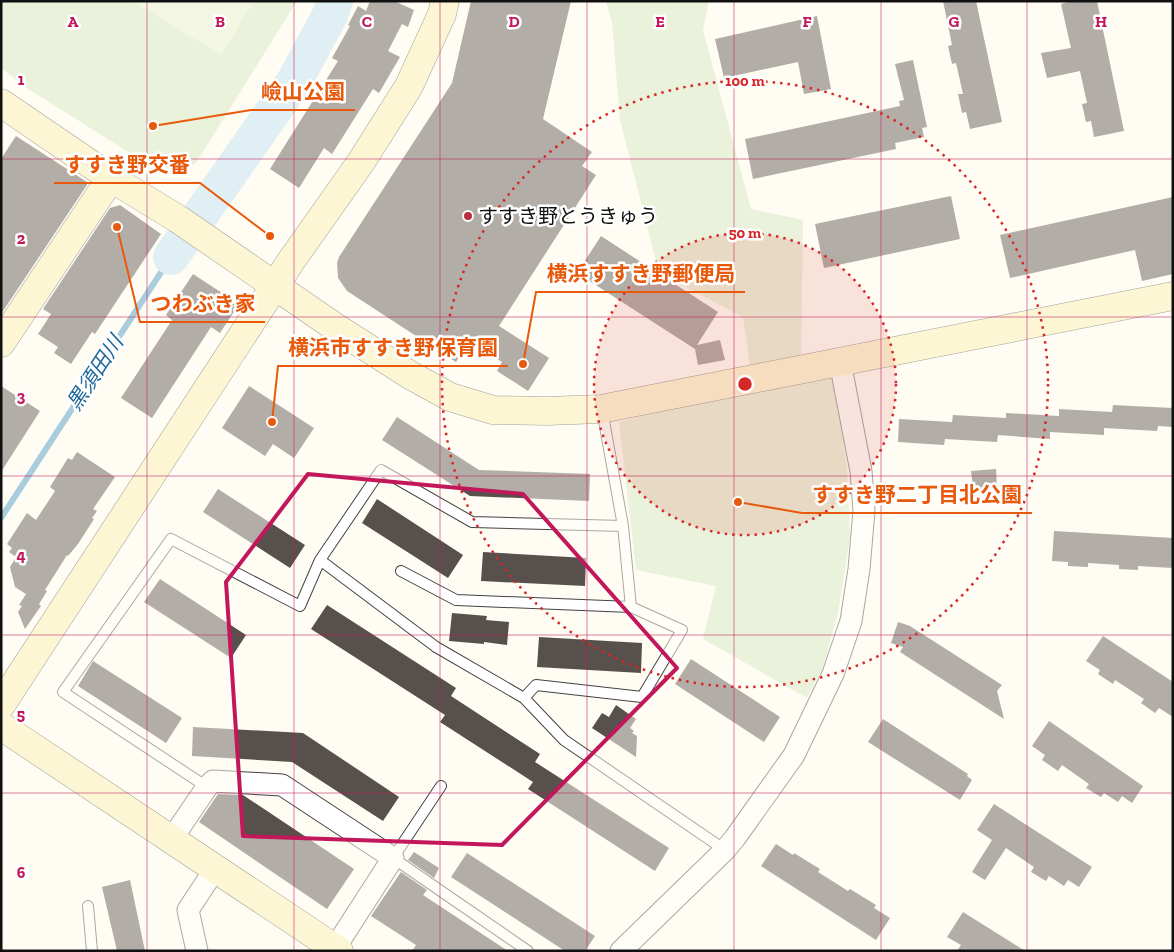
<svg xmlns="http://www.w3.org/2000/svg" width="1174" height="952" font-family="'Zilla Slab','Noto Sans JP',serif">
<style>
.green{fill:#d5e7be}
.pitch{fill:#e5efcf}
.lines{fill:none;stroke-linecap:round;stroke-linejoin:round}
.stream{stroke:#4596c6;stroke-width:6}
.river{stroke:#badff3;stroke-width:36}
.building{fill:#58504c}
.lane-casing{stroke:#434343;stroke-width:12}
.street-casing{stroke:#434343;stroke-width:23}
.secondary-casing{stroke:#323232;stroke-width:29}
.lane{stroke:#fff;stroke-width:10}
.street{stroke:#fff;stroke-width:21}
.secondary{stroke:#faf0b2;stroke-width:28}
.marked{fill:none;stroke:#c2185b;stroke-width:4;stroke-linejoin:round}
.grid{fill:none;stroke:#c2185b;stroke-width:1;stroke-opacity:0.55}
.ring{fill:none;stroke:#d62828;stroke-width:2.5;stroke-dasharray:2.5 5}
.poi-dot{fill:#b82f39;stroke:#fff;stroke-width:2}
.labels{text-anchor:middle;stroke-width:5;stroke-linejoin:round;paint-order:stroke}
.poi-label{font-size:20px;fill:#101010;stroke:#fff;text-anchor:start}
.water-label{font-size:21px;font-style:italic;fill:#1f689b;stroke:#fff}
.grid-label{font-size:16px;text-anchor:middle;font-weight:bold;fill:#c2185b;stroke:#fff;stroke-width:5;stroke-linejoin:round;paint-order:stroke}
.centre{fill:#d62828;stroke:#fff;stroke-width:2.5}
.ring-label{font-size:15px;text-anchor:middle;font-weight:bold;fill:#d62828;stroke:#fff;stroke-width:5;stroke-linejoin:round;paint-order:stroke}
.leader{fill:none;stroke:#e8590c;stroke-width:2}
.callout-dot{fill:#e8590c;stroke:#fff;stroke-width:2}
.callout-label{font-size:21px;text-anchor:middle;font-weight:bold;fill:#e8590c;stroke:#fff;stroke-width:5;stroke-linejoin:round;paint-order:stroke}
</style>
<rect width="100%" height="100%" fill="#fefcf3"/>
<path class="green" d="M 1,1 L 297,1 L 196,163 L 166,176 L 27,88 L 1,68 Z
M 606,1 L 709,1 L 703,30 L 751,209 L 803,220 L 801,357 L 750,366 L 743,317 L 659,273 L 620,120 L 612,23 Z
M 833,375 L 847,466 L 850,538 L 838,613 L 823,667 L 807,698 L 703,639 L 716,586 L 636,570 L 619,422 L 733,392 Z"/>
<path class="pitch" d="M 132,1 L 254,1 L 221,55 Z"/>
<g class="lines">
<path class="stream" d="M 1,518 L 171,257"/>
<path class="river" d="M 171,257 L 295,80 L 330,15 L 335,1"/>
</g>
<path class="building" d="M 370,1 L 394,1 L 414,10 L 408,27 L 402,24 L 388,51 L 400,57 L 379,93 L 373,89 L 332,154 L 324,148 L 299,188 L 270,169 L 338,61 L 332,58 L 350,26 L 348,25 L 358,6 L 366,11 Z
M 471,1 L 571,1 L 543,119 L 592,152 L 582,166 L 596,175 L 499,326 L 549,358 L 528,391 L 497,371 L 502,362 L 469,341 L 456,362 L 347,291 L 338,278 L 337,263 L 339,257 L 452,83 Z
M 943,1 L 976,1 L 1002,122 L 970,129 L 966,112 L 962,113 L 958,94 L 963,94 L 956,63 L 952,64 L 948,46 L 952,45 Z
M 1072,1 L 1097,1 L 1124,131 L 1094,137 L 1091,121 L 1086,122 L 1082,104 L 1087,103 L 1080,71 L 1047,78 L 1041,53 L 1071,48 L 1061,4 Z
M 817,16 L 831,89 L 804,94 L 798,62 L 724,78 L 715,39 Z
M 913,60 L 927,127 L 922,128 L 924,137 L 895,143 L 896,149 L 753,179 L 745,139 L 900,106 L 899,101 L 904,100 L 895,64 Z
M 16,136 L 87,182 L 87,185 L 1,314 L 1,159 Z
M 951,196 L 960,239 L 824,268 L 815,224 Z
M 1173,197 L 1173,274 L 1142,281 L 1135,250 L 1010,278 L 1000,235 Z
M 120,205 L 161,234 L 95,334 L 92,332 L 71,364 L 54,353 L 58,347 L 38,334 L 51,314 L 43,309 L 110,208 Z
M 601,236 L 718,312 L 697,345 L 720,340 L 725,360 L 698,365 L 695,349 L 577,273 Z
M 193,274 L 239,304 L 220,333 L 211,327 L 152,418 L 121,398 L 172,320 L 166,315 Z
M 1,386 L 40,411 L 1,472 Z
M 249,386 L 314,428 L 294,458 L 273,444 L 265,456 L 222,428 Z
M 1113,405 L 1173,408 L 1173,427 L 1158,426 L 1157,431 L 1104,428 L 1104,435 L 1050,432 L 1050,439 L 998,435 L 997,442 L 945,439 L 944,445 L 898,442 L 899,419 L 952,422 L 953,415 L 1006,418 L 1006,413 L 1059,416 L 1059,409 L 1112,412 Z
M 397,417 L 479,470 L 590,474 L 589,501 L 470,496 L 382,440 Z
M 77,452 L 115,477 L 93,509 L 97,511 L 92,518 L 94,519 L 78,544 L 68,556 L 67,555 L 45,590 L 47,591 L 39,604 L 41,606 L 25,629 L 18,612 L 22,606 L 19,605 L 26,594 L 15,587 L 10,567 L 16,557 L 9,552 L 12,548 L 7,544 L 27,513 L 36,520 L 55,491 L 50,487 L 68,458 L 72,460 Z
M 996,469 L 997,486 L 973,488 L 971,471 Z
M 218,489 L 305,545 L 290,568 L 203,512 Z
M 377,499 L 463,555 L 448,578 L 362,523 Z
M 1054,531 L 1173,538 L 1173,568 L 1138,566 L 1138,570 L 1119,569 L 1119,565 L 1088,563 L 1088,567 L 1068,566 L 1068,562 L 1052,561 Z
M 483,552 L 586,558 L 585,586 L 481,581 Z
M 160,579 L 246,635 L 231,658 L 144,602 Z
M 327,605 L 456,688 L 451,696 L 540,754 L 535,762 L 669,848 L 655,871 L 528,789 L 533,782 L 440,722 L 445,715 L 311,629 Z
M 452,613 L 487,616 L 486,620 L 509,622 L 507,645 L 484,642 L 484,644 L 449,641 Z
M 898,622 L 910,626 L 1002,685 L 997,691 L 1004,719 L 900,652 L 903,647 L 891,643 Z
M 1103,636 L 1173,682 L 1173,717 L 1159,708 L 1155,713 L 1141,703 L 1144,699 L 1115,680 L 1113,684 L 1098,674 L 1100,670 L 1086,661 Z
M 539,637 L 642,643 L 641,673 L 537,667 Z
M 691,659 L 780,717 L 764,742 L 675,684 Z
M 93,661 L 182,718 L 166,743 L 78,686 Z
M 616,705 L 636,719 L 630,728 L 634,731 L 632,733 L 637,736 L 636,757 L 592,728 L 602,713 L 609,717 Z
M 883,719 L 968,774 L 967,776 L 972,780 L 960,800 L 868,742 Z
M 1049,721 L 1143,786 L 1132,803 L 1122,796 L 1118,802 L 1104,793 L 1101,797 L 1086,788 L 1089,784 L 1062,765 L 1058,771 L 1042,760 L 1045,755 L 1032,746 Z
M 193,727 L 303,733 L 399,797 L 383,821 L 292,762 L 192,756 Z
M 218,794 L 243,795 L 354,869 L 327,909 L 199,822 Z
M 994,804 L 1092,867 L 1079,887 L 1068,880 L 1064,886 L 1049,876 L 1046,881 L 1031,872 L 1034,867 L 1006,848 L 985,880 L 972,872 L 992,840 L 977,830 Z
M 776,844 L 793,855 L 794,853 L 820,869 L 818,872 L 848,891 L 850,889 L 876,905 L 874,908 L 890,918 L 876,940 L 761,866 Z
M 414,852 L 439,868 L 434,878 L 408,860 Z
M 467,853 L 595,936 L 585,951 L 565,951 L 451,877 Z
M 401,872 L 427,890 L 423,895 L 508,951 L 412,951 L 416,945 L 371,916 Z
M 130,880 L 145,951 L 117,951 L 102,887 Z
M 963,912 L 1025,951 L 957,951 L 961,945 L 947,937 Z"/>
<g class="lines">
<defs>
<path id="lane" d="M 602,410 L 623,526 L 631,607
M 320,560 L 381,470 L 472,522 L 623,526
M 401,571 L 456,600 L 631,607 L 682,630 L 642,697 L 536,685 L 524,698
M 441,786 L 393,858 L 528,951
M 207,787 L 63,692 L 171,539 L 300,606 L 320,560 L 436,647 L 524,698 L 564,740 L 725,850
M 88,906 L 92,951"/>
<path id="street" d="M 171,840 L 207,787 L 213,781 L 282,785 L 393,858 L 333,951
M 197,951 L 188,910 L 215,869
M 621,951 L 725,850 L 735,838 L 794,755 L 833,674 L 851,621 L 859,569 L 864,511 L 861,471 L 840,362"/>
<path id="secondary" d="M 1,103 L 111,178 L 178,219 L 335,327 L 410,375 L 450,397 L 493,410 L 547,411 L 601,409 L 1173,296
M 1,343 L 111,178
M 1,705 L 291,261 L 361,162 L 409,86 L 442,14 L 445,1
M 1,726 L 339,951"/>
</defs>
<use href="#lane" class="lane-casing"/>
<use href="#street" class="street-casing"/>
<use href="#secondary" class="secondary-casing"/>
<use href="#lane" class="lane"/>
<use href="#street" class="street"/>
<use href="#secondary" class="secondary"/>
</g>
<path d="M0 0H1174V952H0ZM 308,474 L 523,494 L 677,668 L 502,845 L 243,836 L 226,582 Z" fill="#fefcf3" fill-opacity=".55" fill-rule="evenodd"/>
<path class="marked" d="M 308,474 L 523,494 L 677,668 L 502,845 L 243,836 L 226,582 Z"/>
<path class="grid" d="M 147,1 L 147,951M 294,1 L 294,951M 440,1 L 440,951M 587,1 L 587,951M 734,1 L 734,951M 881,1 L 881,951M 1027,1 L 1027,951M 1,159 L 1173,159M 1,317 L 1173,317M 1,476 L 1173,476M 1,635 L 1173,635M 1,793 L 1173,793"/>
<circle cx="745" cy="384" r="151" fill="#d62828" fill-opacity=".12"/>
<g class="ring">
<circle cx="745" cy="384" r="151"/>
<circle cx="745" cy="384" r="303"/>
</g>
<circle class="poi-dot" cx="468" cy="216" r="5"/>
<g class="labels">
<g class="poi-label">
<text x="478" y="223">すすき野とうきゅう</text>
</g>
<g class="water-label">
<text transform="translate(95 373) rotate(-57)" y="7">黒須田川</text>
</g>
</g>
<g class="grid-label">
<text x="73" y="27">A</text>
<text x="220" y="27">B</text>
<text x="367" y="27">C</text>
<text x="514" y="27">D</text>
<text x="660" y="27">E</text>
<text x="807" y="27">F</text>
<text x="954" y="27">G</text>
<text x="1101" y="27">H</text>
<text x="21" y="85">1</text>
<text x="21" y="244">2</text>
<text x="21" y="402">3</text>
<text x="21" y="561">4</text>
<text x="21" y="720">5</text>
<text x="21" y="878">6</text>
</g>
<circle cx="745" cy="384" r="8" class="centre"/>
<g class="ring-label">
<text x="745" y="86">100 m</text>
<text x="745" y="238">50 m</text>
</g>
<path class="leader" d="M153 126L251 110H355M270 236L200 183H54M523 364L536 292H745M117 227L140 322H265M272 422L278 366H508M738 502L802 513H1032"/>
<g class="callout-dot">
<circle cx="153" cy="126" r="5"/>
<circle cx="270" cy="236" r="5"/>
<circle cx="523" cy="364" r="5"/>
<circle cx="117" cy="227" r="5"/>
<circle cx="272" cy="422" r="5"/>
<circle cx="738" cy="502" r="5"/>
</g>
<g class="callout-label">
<text x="303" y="99">嶮山公園</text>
<text x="127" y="172">すすき野交番</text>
<text x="641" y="281">横浜すすき野郵便局</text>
<text x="203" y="311">つわぶき家</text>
<text x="393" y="355">横浜市すすき野保育園</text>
<text x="917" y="502">すすき野二丁目北公園</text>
</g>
<rect width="1174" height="952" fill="none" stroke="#101010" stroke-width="5"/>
</svg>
